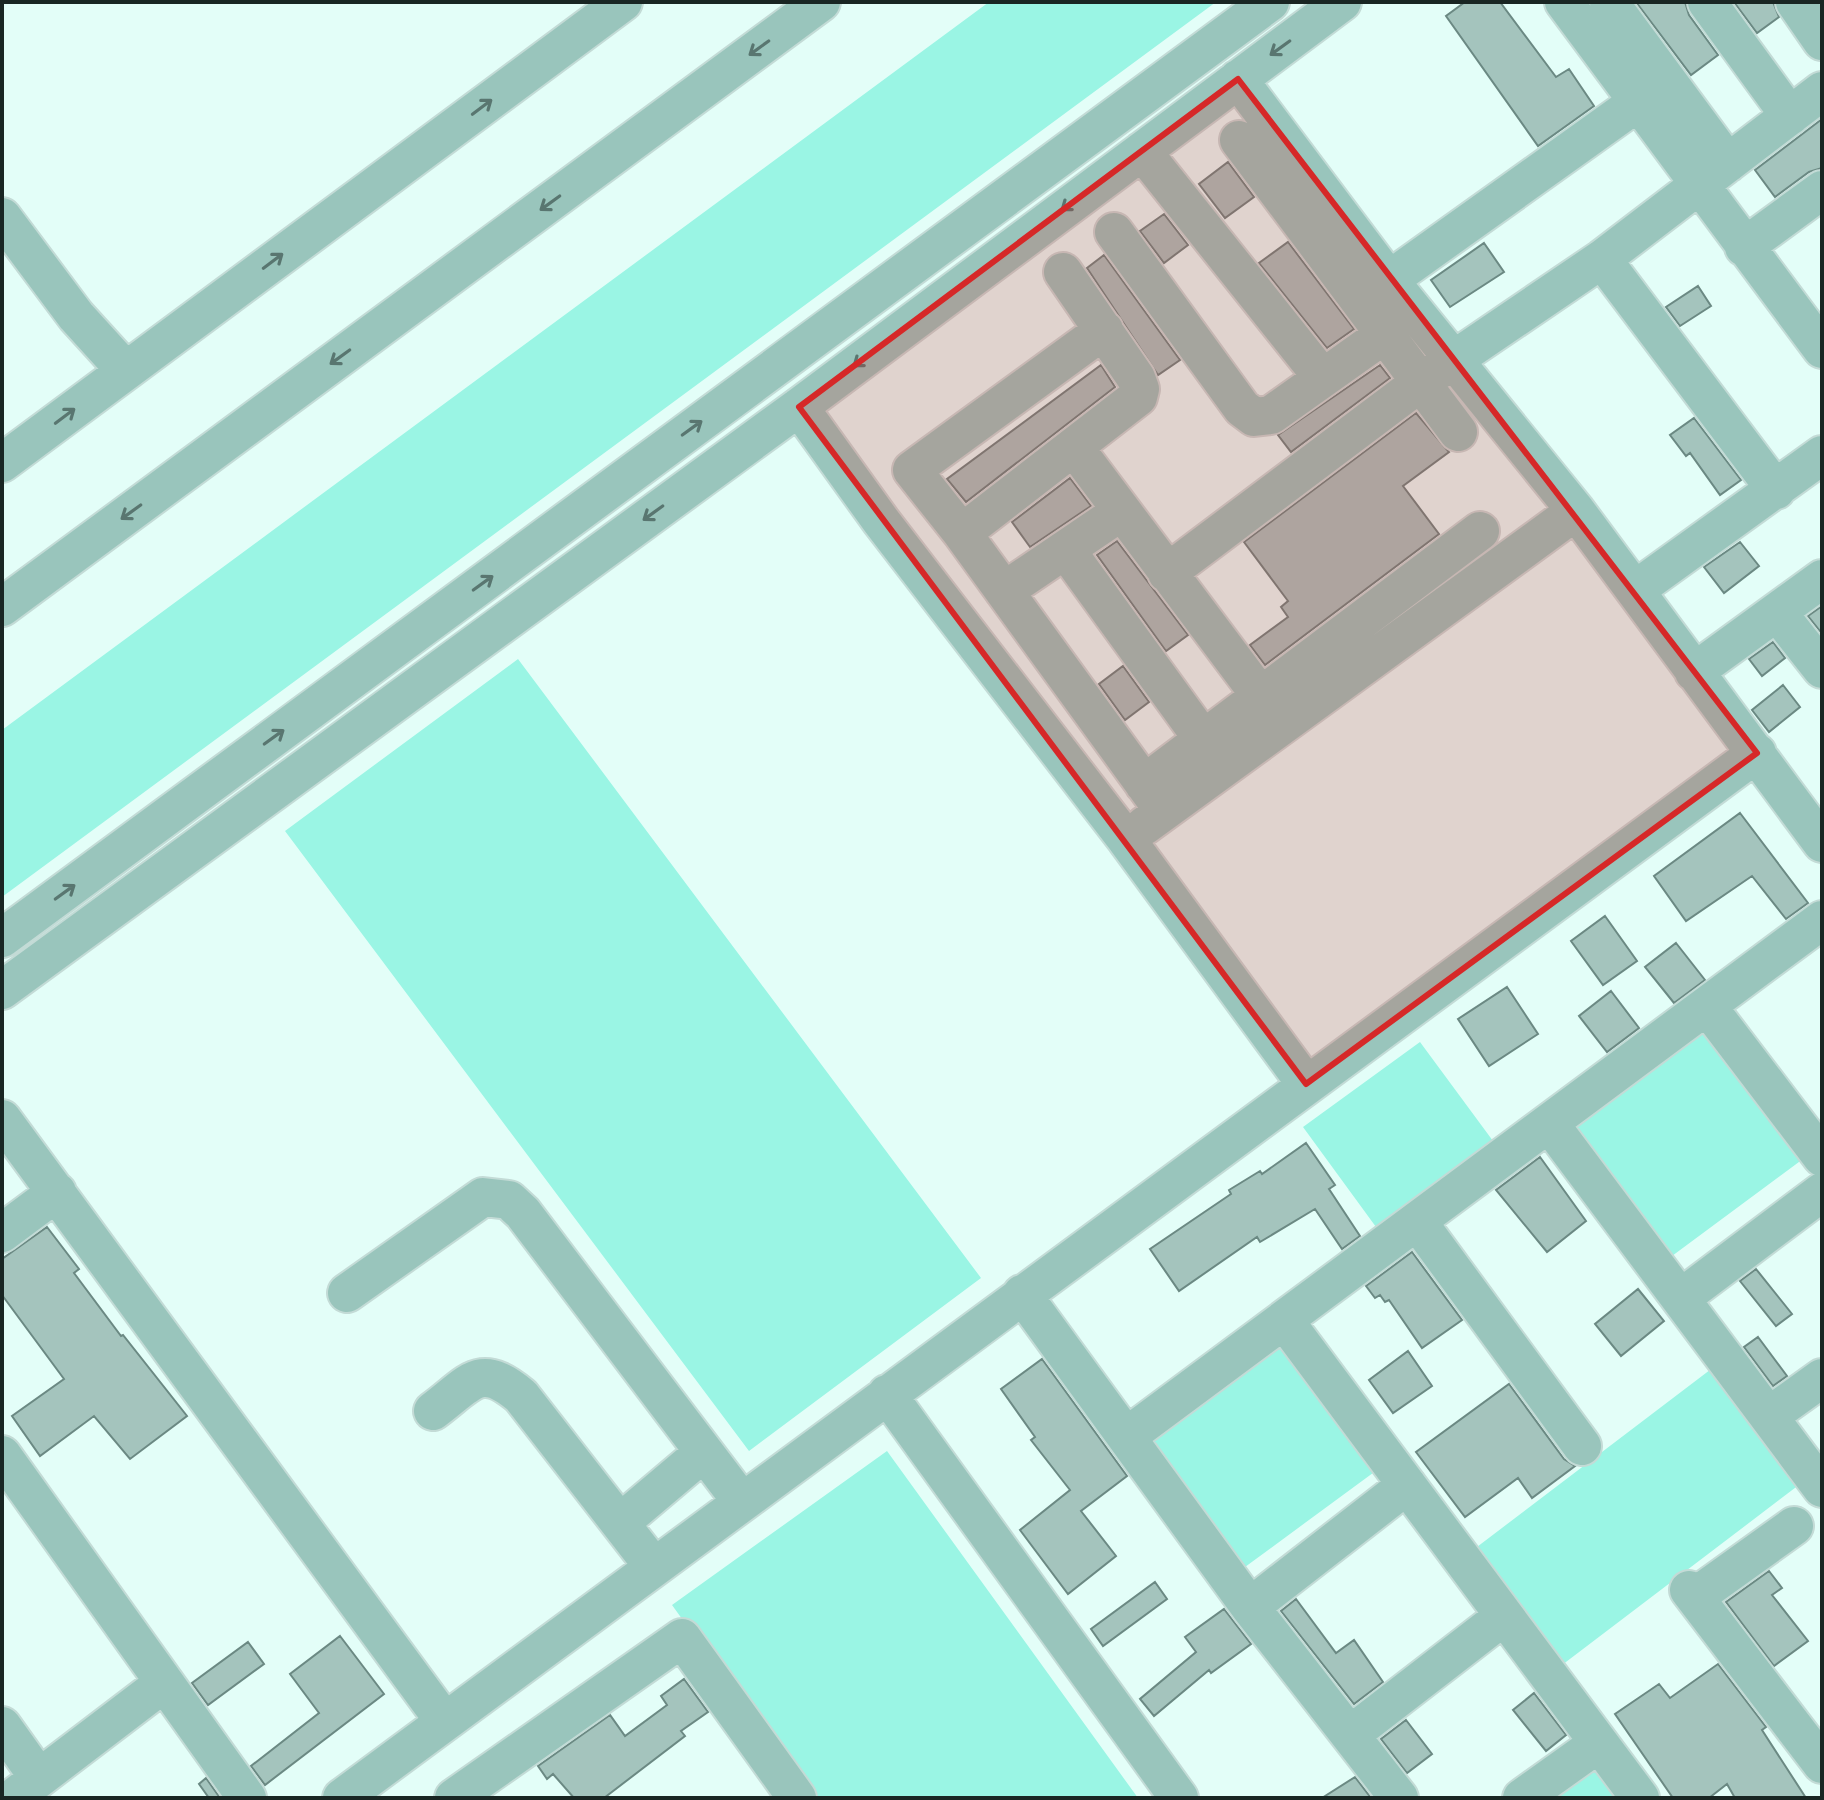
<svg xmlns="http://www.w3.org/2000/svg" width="1824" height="1800" font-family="Rubik,sans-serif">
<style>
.green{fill:#9af5e4}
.building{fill:#a4c4bd;stroke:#6b8983;stroke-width:2}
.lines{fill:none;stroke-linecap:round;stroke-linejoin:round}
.minor-casing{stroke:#c3dbd6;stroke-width:42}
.minor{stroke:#99c5bc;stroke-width:38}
.oneway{stroke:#597670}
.marked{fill:#d62828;fill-opacity:0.2;stroke:#d62828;stroke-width:6;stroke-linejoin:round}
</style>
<rect width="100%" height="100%" fill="#e3fef8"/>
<path class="green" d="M 989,2 L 1216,2 L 2,897 L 2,730 Z
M 518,659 L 981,1278 L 749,1451 L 285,831 Z
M 1706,1029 L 1803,1159 L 1672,1256 L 1575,1126 Z
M 1420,1042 L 1493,1141 L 1376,1227 L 1303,1127 Z
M 1280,1340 L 1377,1470 L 1245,1567 L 1148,1437 Z
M 1727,1357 L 1816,1472 L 1562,1665 L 1473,1550 Z
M 887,1451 L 1138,1798 L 811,1798 L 672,1605 Z
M 1594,1767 L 1617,1798 L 1551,1798 Z"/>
<path class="building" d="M 1465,2 L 1500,2 L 1556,77 L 1569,69 L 1594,106 L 1538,146 L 1446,16 Z
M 1636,2 L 1685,2 L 1689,15 L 1718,55 L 1691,75 Z
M 1734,2 L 1773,2 L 1779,17 L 1757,33 Z
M 1822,119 L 1822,168 L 1809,172 L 1775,197 L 1755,170 Z
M 1228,162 L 1254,197 L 1225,218 L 1199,184 Z
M 1164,214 L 1188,245 L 1164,263 L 1140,231 Z
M 1288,242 L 1354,329 L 1327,348 L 1259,263 Z
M 1484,243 L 1504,272 L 1450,307 L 1431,280 Z
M 1104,255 L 1180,360 L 1158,375 L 1087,268 Z
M 1698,286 L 1711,306 L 1680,326 L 1666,307 Z
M 1101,365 L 1115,387 L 966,502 L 947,479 Z
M 1380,365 L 1390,378 L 1291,452 L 1278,435 Z
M 1416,413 L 1449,452 L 1403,486 L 1439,534 L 1265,665 L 1250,645 L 1288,617 L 1281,607 L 1288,601 L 1244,542 Z
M 1694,418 L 1741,480 L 1720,495 L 1690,453 L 1686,456 L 1670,435 Z
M 1070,478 L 1091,506 L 1030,547 L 1012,522 Z
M 1117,541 L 1188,635 L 1166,651 L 1097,555 Z
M 1740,542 L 1759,566 L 1724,593 L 1704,567 Z
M 1822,606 L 1822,630 L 1820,631 L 1808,616 Z
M 1773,642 L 1785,658 L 1762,676 L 1749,659 Z
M 1123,666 L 1149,702 L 1125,720 L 1099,684 Z
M 1783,685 L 1800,707 L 1769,732 L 1752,710 Z
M 1740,813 L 1808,903 L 1786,919 L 1752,876 L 1686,921 L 1654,876 Z
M 1605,916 L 1637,961 L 1603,985 L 1571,941 Z
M 1676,943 L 1705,980 L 1674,1003 L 1645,967 Z
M 1507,987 L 1538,1034 L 1489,1066 L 1458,1019 Z
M 1611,991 L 1639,1028 L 1607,1052 L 1579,1016 Z
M 1306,1143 L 1335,1185 L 1329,1189 L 1360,1236 L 1342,1249 L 1315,1209 L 1260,1242 L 1257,1237 L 1179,1291 L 1150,1249 L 1231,1194 L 1229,1190 L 1260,1171 L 1262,1174 Z
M 1540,1157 L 1586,1221 L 1547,1252 L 1496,1190 Z
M 47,1227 L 79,1269 L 74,1273 L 121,1336 L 123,1335 L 187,1416 L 130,1459 L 94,1416 L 40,1456 L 12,1416 L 64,1379 L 2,1295 L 2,1259 Z
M 1412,1252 L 1462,1320 L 1422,1348 L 1389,1300 L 1385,1302 L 1380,1295 L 1375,1298 L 1366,1286 Z
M 1756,1269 L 1792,1314 L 1776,1326 L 1740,1281 Z
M 1638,1289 L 1664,1321 L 1621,1356 L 1595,1324 Z
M 1758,1337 L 1787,1376 L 1773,1386 L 1744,1347 Z
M 1408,1351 L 1432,1386 L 1393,1413 L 1369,1380 Z
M 1042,1359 L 1127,1476 L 1081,1511 L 1116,1556 L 1068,1594 L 1020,1530 L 1070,1490 L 1031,1440 L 1035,1437 L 1001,1389 Z
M 1509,1384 L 1564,1459 L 1575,1466 L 1532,1498 L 1518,1478 L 1465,1517 L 1416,1452 Z
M 1769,1571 L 1782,1588 L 1772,1595 L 1808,1641 L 1774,1666 L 1726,1602 Z
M 1155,1582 L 1167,1599 L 1103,1646 L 1091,1629 Z
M 1296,1599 L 1336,1653 L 1354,1640 L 1383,1682 L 1354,1704 L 1281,1611 Z
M 1224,1609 L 1251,1644 L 1211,1673 L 1209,1670 L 1154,1716 L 1140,1699 L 1196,1652 L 1185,1637 Z
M 340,1636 L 384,1694 L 265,1785 L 251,1766 L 319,1713 L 290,1674 Z
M 248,1642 L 264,1664 L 208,1705 L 192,1683 Z
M 1718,1664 L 1766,1727 L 1762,1730 L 1806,1798 L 1735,1798 L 1727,1784 L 1709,1798 L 1673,1798 L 1615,1714 L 1659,1684 L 1670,1698 Z
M 684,1679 L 708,1712 L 681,1731 L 685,1736 L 604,1798 L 574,1798 L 553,1774 L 547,1779 L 538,1766 L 610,1715 L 625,1736 L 667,1705 L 661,1696 Z
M 1534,1693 L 1566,1735 L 1546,1751 L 1513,1710 Z
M 1406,1720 L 1432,1754 L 1407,1773 L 1381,1739 Z
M 1355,1777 L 1371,1798 L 1322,1798 Z
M 206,1778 L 220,1798 L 209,1798 L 199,1784 Z"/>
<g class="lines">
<defs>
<path id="minor" d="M 1564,2 L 1822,349
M 1609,2 L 1728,163
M 1707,2 L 1790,116
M 1795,2 L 1822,41
M 1238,79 L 1389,280 L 1576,511 L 1822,843
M 1239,140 L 1458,432
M 1142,151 L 1323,378
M 2,217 L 76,316 L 126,371
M 1114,232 L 1242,408 L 1254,417 L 1271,415 L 1385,334
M 1744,247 L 1822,190
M 1602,259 L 1776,490
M 1389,280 L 1638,102
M 1104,330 L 912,470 L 962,533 L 1164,811
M 799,407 L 881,521 L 1126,839 L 1306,1084
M 1074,447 L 1260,695
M 2,463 L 623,2
M 962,533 L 1138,397 L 1140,389 L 1136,378 L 1063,272
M 1066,550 L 1203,739
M 1167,573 L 1421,382 L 1602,259 L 1822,91
M 1635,590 L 1822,455
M 1004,591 L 1122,511
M 2,607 L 821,2
M 1777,612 L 1822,669
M 1694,672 L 1822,579
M 1144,784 L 1480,531
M 1144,826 L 1576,511
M 2,938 L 1270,2
M 2,990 L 799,407 L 1342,2
M 1707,1006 L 1822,1157
M 2,1119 L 445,1722
M 1549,1123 L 1822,1488
M 1417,1221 L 1582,1446
M 2,1233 L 57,1192
M 347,1293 L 483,1197 L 509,1200 L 523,1213 L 742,1502
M 1022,1294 L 1250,1607 L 1399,1798
M 1681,1298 L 1822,1192
M 1284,1320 L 1640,1798
M 887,1394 L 1179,1798
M 433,1411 C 471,1383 479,1361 521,1396 L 654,1567
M 1769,1416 L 1822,1378
M 1126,1437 L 1822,920
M 2,1455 L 247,1798
M 620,1523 L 704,1452
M 1689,1590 L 1822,1764
M 1695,1597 L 1794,1526
M 1250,1607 L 1407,1485
M 2,1726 L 39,1778
M 1350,1735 L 1504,1616
M 13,1798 L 164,1683
M 342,1798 L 1757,753
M 454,1798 L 682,1638 L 797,1798
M 1522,1798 L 1599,1743"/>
</defs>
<use href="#minor" class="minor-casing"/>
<use href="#minor" class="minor"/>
</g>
<defs><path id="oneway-shaft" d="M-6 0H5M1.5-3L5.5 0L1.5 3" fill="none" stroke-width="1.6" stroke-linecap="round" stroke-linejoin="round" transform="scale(2)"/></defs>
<g class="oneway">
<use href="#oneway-shaft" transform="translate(759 48) rotate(144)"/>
<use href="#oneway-shaft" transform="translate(1280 48) rotate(144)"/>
<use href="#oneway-shaft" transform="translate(482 107) rotate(-37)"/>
<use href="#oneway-shaft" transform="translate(550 203) rotate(144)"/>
<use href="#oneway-shaft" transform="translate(1071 203) rotate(143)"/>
<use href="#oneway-shaft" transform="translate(273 261) rotate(-37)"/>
<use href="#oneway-shaft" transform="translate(340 357) rotate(144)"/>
<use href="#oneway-shaft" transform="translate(863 359) rotate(143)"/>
<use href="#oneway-shaft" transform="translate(65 416) rotate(-37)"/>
<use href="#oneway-shaft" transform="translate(692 428) rotate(-36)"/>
<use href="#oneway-shaft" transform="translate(131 512) rotate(144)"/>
<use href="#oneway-shaft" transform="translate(653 513) rotate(144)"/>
<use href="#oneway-shaft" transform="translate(483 583) rotate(-36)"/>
<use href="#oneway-shaft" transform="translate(274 737) rotate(-36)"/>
<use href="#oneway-shaft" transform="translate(65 892) rotate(-36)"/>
</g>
<path class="marked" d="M 1238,79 L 1757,753 L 1306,1084 L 799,407 Z"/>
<rect width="1824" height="1800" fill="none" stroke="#192623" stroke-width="8"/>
</svg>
